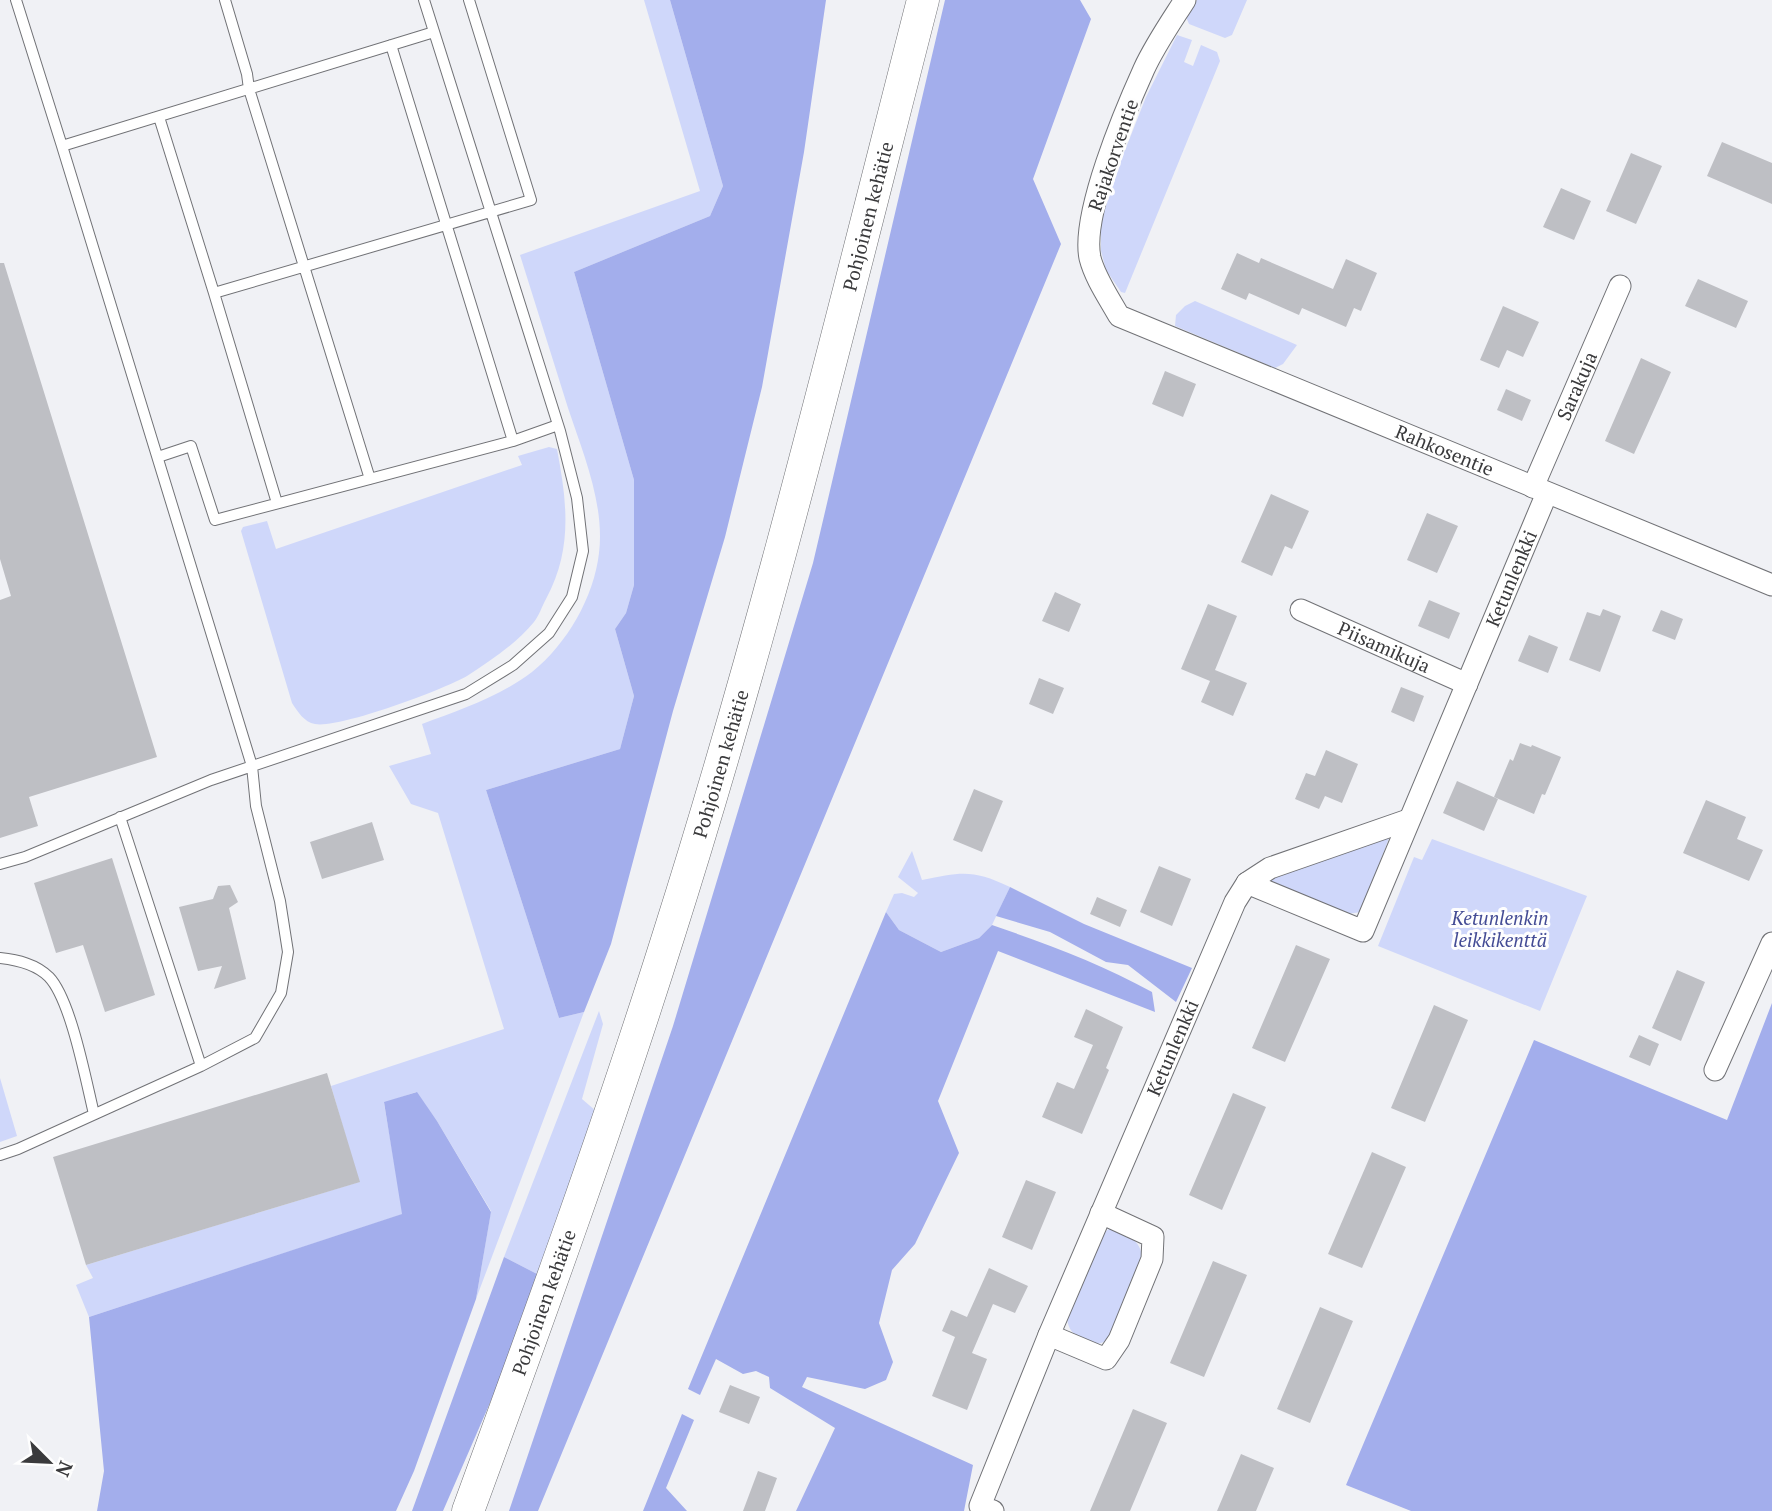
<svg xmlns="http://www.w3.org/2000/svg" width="1772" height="1511" font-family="'PT Serif',serif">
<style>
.green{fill:#cfd7fa}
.forest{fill:#a3aeec}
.building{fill:#bebfc4}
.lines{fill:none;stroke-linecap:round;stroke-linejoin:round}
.lane-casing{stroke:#717276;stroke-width:12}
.street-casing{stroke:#717276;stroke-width:23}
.secondary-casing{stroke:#717276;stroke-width:33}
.lane{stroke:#fff;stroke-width:10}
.street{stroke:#fff;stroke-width:21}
.secondary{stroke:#fff;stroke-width:32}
.labels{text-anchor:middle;stroke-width:6;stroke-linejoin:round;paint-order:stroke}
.street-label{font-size:19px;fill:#3a3a3c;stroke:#fefefe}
.park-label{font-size:19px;font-style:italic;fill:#444c95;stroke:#fefefe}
</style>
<rect width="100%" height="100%" fill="#f0f1f5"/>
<path class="green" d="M 644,0 L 670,0 L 723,186 L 710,216 L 574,272 L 634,480 L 634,585 L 626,613 L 615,629 L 634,696 L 620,749 L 486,790 L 559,1018 L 584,1012 L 476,1299 L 491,1211 L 437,1121 L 416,1092 L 384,1103 L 403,1214 L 89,1317 L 76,1285 L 93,1278 L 86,1265 L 359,1182 L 331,1086 L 504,1029 L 438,813 L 411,804 L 389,766 L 431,754 L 422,724 C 460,710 499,697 532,672 C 567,644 594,597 599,553 C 605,505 583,453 568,408 C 552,357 536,306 520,255 L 700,191 Z
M 1197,0 L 1247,0 L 1232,35 L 1225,38 L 1189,24 L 1186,17 Z
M 1177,35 L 1192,40 L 1184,62 L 1193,66 L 1201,45 L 1217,52 L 1220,61 L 1125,293 L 1121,292 L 1106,270 L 1101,251 L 1101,221 L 1107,196 L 1146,97 Z
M 1195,301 L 1297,345 L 1283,364 L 1275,368 L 1175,326 L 1176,315 L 1185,306 Z
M 549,447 L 557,449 C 567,502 573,549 546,599 C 542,606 539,616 534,622 C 517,643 490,661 467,676 C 445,689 339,729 315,724 C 304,722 298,712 292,703 L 241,531 L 243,527 L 267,521 L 276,549 L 522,465 L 518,456 Z
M 1389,838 L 1361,912 L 1347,914 L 1273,883 L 1271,879 L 1273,876 Z
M 1432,839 L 1587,896 L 1540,1011 L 1378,946 L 1414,857 L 1422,860 Z
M 912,851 L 922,880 C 961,872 973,869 1010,887 L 992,925 L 979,938 L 941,952 L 899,930 L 886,912 L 894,894 L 902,893 L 914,897 L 918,893 L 898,877 Z
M 599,1011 L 603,1024 L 582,1099 L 596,1111 L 539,1275 L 504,1257 Z
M 0,1078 L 17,1136 L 0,1142 Z
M 1109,1229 C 1124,1229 1143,1242 1142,1259 C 1141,1270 1117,1324 1110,1336 C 1107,1341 1103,1343 1097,1344 C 1081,1338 1068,1336 1067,1317 L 1102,1234 Z"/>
<path class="forest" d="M 670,0 L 826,0 L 804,152 L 762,387 L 725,537 L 673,711 L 611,944 L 584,1012 L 559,1018 L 486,790 L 620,749 L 634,696 L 615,629 L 626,613 L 634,585 L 634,480 L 574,272 L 710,216 L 723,186 Z
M 945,0 L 1080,0 L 1091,19 L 1033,179 L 1061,244 L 538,1511 L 509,1511 L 673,1026 L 813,563 Z
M 1010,887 L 1084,924 L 1192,968 L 1176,1002 L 1128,965 L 1106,962 L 1050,932 L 996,916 Z
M 886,912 L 899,930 L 941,952 L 979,938 L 992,925 C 1047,944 1102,964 1152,992 L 1155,1012 L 998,951 L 938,1101 L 959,1153 L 915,1244 L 892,1270 L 879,1323 L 893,1362 L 886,1380 L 865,1389 L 807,1377 L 802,1387 L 973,1465 L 964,1511 L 796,1511 L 835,1428 L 770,1388 L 769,1377 L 756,1371 L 743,1374 L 716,1359 L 700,1395 L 688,1389 Z
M 1772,1003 L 1772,1511 L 1411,1511 L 1346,1485 L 1534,1040 L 1727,1120 Z
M 417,1092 L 437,1121 L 491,1212 L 476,1299 L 414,1471 L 396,1511 L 97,1511 L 104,1471 L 89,1317 L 402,1214 L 384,1102 Z
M 504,1257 L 539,1275 L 506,1366 L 443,1511 L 412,1511 Z
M 682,1414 L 694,1420 L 666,1488 L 687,1511 L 643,1511 Z"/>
<path class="building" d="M 1722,142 L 1772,163 L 1772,204 L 1707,176 Z
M 1631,153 L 1662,166 L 1636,224 L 1606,211 Z
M 1561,188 L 1591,201 L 1574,240 L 1543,227 Z
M 1237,253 L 1259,263 L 1261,258 L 1333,289 L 1346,259 L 1377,273 L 1361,311 L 1354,308 L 1346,327 L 1302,308 L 1299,315 L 1249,293 L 1246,300 L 1221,289 Z
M 0,263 L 4,263 L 157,757 L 29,797 L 38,826 L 0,838 L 0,600 L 11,596 L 0,559 Z
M 1698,279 L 1748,301 L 1736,328 L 1685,306 Z
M 1503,306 L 1539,322 L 1523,357 L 1507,350 L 1499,368 L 1480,360 Z
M 1641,358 L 1671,372 L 1634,454 L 1605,441 Z
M 1165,371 L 1196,384 L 1183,417 L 1152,404 Z
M 1506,389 L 1531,400 L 1522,421 L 1497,410 Z
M 1271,494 L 1309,511 L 1292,549 L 1285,546 L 1272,576 L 1241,562 Z
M 1427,513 L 1458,526 L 1437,573 L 1407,560 Z
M 1055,592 L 1081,604 L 1069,632 L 1042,621 Z
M 1429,600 L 1460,613 L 1449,639 L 1418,626 Z
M 1208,604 L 1237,616 L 1215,670 L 1247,683 L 1233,716 L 1201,702 L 1210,681 L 1181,669 Z
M 1603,609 L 1621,616 L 1600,672 L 1569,660 L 1587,612 L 1600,616 Z
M 1661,610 L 1683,619 L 1675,640 L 1652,631 Z
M 1529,635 L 1558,647 L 1548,673 L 1518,661 Z
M 1039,678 L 1064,688 L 1053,714 L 1029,704 Z
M 1401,687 L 1424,696 L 1414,722 L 1391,712 Z
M 1520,743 L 1531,747 L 1532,745 L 1561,757 L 1545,795 L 1542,794 L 1534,814 L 1494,797 L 1510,759 L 1513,761 Z
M 1326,750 L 1358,764 L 1342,803 L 1325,796 L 1319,809 L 1295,799 L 1306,773 L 1315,776 Z
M 1457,781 L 1498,799 L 1484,831 L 1443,813 Z
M 974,789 L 1003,801 L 982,852 L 953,840 Z
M 1706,800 L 1746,817 L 1737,839 L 1763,850 L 1749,881 L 1683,853 Z
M 372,822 L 384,860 L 322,879 L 310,842 Z
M 112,858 L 155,995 L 105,1012 L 83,945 L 56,953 L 34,883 Z
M 1159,866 L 1191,879 L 1172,926 L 1140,912 Z
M 230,885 L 238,902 L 229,908 L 246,979 L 214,989 L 222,966 L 198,971 L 179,907 L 213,899 L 218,886 Z
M 1097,897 L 1127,910 L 1120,927 L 1090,914 Z
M 1296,945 L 1330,959 L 1285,1062 L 1252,1048 Z
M 1677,970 L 1705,982 L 1681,1041 L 1652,1028 Z
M 1434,1005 L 1468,1020 L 1425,1122 L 1391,1108 Z
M 1086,1009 L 1123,1027 L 1106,1068 L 1109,1070 L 1082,1134 L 1042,1117 L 1057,1082 L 1074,1089 L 1093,1045 L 1074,1037 Z
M 1639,1035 L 1659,1044 L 1650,1066 L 1629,1057 Z
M 327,1073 L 360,1182 L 86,1265 L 53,1157 Z
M 1233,1093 L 1266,1107 L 1222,1210 L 1189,1195 Z
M 1372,1152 L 1406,1167 L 1362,1268 L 1328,1254 Z
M 1026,1180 L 1056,1192 L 1032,1250 L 1002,1237 Z
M 1213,1261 L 1247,1275 L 1204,1377 L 1170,1363 Z
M 989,1268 L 1028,1286 L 1015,1313 L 993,1304 L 972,1353 L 987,1359 L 967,1410 L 932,1396 L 955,1337 L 942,1331 L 951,1310 L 967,1317 Z
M 1320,1307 L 1353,1321 L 1310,1423 L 1277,1409 Z
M 730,1385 L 760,1397 L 749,1424 L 719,1412 Z
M 1133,1409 L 1167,1423 L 1130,1511 L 1090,1511 Z
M 1241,1454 L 1274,1468 L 1256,1511 L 1217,1511 Z
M 758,1471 L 777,1478 L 765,1511 L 743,1511 Z"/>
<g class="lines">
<defs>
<path id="lane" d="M 16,0 L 62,146
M 225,0 L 247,74 L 249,89 L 370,479
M 159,117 L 214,293
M 513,441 L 558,425
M 158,457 L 191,446 L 215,520 L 513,441 L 391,45
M 277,503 L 214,293 L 531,200 L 469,0
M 120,817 L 201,1066
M 0,864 L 25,857 L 211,780 L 466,694 L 513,665 L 549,633 L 572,597 L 583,551 L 577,498 L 560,431 L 424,0
M 0,958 C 18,960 36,964 49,977 C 71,1000 86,1081 94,1114
M 0,1155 L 18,1149 L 201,1066 L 255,1038 L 281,993 L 288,952 L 280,901 L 256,806 L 252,766 L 62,146 L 434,32"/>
<g id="street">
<path id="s1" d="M 1185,0 C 1171,22 1155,45 1144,69 C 1125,111 1081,215 1090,258 C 1095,278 1109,298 1119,316 L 1772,585"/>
<path id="s2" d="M 1533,487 L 1620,286"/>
<path id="s3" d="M 1301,610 L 1467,684"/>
<path id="s4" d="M 1247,883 L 1363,931 L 1547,493"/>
<path d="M 1715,1070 L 1772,943"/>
<path d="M 1049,1335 L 1106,1359 L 1119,1340 L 1152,1259 L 1153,1237 L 1101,1213"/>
<path id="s5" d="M 993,1511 L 980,1506 L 1049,1335 L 1235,902 L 1247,883 L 1270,868 L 1408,820"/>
</g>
<g id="secondary">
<path id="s6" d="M 468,1511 C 538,1320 608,1128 669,934 C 767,626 843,312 923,0"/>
</g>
</defs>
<use href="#lane" class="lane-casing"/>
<use href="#street" class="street-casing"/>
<use href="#secondary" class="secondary-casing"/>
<use href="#lane" class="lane"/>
<use href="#street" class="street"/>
<use href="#secondary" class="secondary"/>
</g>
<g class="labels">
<g class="street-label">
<text transform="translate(1113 155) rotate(-71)" y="7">Rajakorventie</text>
<text dy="7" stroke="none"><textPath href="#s6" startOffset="1356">Pohjoinen kehätie</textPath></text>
<text dy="7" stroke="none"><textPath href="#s2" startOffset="110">Sarakuja</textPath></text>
<text dy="7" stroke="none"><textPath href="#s1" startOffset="696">Rahkosentie</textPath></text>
<text dy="7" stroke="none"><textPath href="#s4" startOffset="508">Ketunlenkki</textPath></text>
<text dy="7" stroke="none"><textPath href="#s3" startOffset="91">Piisamikuja</textPath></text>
<text dy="7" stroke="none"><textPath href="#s6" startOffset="789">Pohjoinen kehätie</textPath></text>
<text dy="7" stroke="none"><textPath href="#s5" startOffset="511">Ketunlenkki</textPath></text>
<text dy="7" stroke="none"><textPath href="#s6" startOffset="222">Pohjoinen kehätie</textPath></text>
</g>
<g class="park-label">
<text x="1500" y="925">Ketunlenkin<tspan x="1500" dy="22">leikkikenttä</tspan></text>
</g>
</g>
<g transform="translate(49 1462) rotate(114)" stroke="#fefefe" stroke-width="5" paint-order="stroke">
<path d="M0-5L12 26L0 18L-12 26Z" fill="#3a3a3c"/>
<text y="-10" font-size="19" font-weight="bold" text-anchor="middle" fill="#3a3a3c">N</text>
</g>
</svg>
